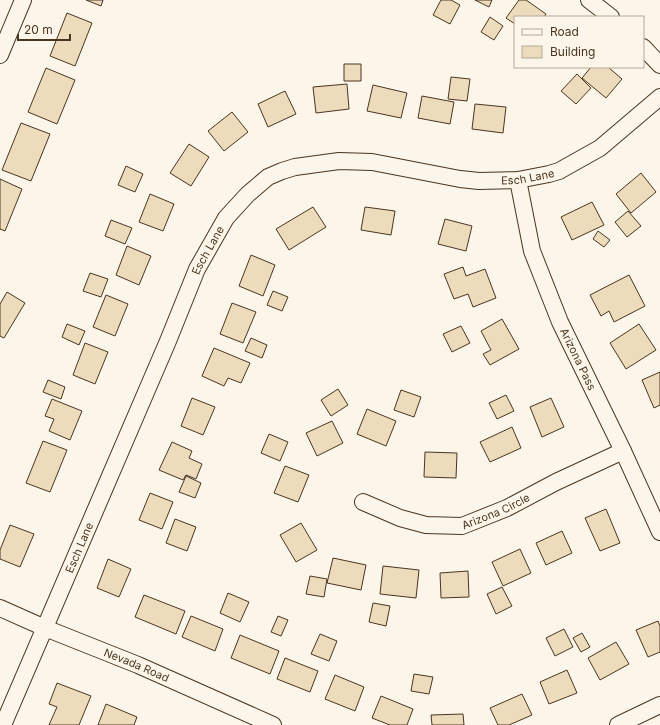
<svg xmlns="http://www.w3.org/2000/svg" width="660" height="725" font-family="Inter,sans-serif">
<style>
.building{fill:#ecdcbc;stroke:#4a3520}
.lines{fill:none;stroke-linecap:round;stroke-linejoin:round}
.street-casing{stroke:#4a3520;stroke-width:18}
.street{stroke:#fbf6e9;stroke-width:16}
.labels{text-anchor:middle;stroke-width:3;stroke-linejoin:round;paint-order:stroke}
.street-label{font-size:11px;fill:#4a3520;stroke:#fbf6e9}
</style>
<rect width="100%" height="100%" fill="#fbf6e9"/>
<path class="building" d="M 86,0 L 103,0 L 101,6 Z
M 441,0 L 451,0 L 460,5 L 450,24 L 433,15 Z
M 475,0 L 492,0 L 489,7 Z
M 519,0 L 526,0 L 546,14 L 544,17 L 515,17 L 515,24 L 506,18 Z
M 67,13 L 92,23 L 75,66 L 50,56 Z
M 490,17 L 503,26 L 494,40 L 481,32 Z
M 344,64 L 361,64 L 361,81 L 344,81 Z
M 591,67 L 608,67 L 622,79 L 606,98 L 582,78 Z
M 46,68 L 75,80 L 57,124 L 28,112 Z
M 577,74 L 591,88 L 576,104 L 561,91 Z
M 451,77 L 470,79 L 467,101 L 448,99 Z
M 347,84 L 349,109 L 316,113 L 313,87 Z
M 373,85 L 407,93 L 401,118 L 367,111 Z
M 285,91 L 296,114 L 268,127 L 258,104 Z
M 422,96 L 454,102 L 450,124 L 418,118 Z
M 475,104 L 506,107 L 503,133 L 472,129 Z
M 232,112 L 248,132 L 224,151 L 208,131 Z
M 21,123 L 50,134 L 31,181 L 2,170 Z
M 189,144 L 209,157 L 191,186 L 170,173 Z
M 126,166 L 143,174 L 135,192 L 118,185 Z
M 641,173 L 656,192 L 631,213 L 616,194 Z
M 0,179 L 22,189 L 5,231 L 0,229 Z
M 150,194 L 174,204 L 163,231 L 139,222 Z
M 592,202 L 604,225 L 572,240 L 561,217 Z
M 313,207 L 326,227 L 289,250 L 276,229 Z
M 365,207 L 395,211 L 391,235 L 361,230 Z
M 628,211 L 641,226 L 627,237 L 615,222 Z
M 445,219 L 472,226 L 466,251 L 438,244 Z
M 111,220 L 132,228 L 125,244 L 105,236 Z
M 598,231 L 610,240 L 604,247 L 593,239 Z
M 127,246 L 151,256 L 139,285 L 116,275 Z
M 251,255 L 275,265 L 263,296 L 239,286 Z
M 463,267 L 466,276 L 485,269 L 496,298 L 473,307 L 468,294 L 454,299 L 444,274 Z
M 90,273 L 108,279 L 101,297 L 83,291 Z
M 629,275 L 645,306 L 614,322 L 609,311 L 601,316 L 590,295 Z
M 273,291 L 288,297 L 282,311 L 267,305 Z
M 7,292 L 25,303 L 4,338 L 0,336 L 0,304 Z
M 106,295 L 128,304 L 115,336 L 93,327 Z
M 232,303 L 256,312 L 243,343 L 220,334 Z
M 502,319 L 519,349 L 490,365 L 483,354 L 491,350 L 481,331 Z
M 67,324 L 85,331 L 79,345 L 62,337 Z
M 639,324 L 656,350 L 626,369 L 610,343 Z
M 461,326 L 470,343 L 452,352 L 443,334 Z
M 251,338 L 267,345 L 262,358 L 245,351 Z
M 85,343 L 108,352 L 95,384 L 73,375 Z
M 214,348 L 250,363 L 241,383 L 228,378 L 224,386 L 202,376 Z
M 660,372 L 660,405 L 654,408 L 642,380 Z
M 48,380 L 65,387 L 61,399 L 43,392 Z
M 338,389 L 348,405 L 331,416 L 321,400 Z
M 401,390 L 421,397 L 414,417 L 394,410 Z
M 506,395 L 514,411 L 497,419 L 489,403 Z
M 192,398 L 215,407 L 203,435 L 181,426 Z
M 551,398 L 564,427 L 542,437 L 530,407 Z
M 52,399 L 82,411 L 70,440 L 49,431 L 54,419 L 45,416 Z
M 367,409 L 396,421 L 386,446 L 357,434 Z
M 332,421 L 343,443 L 317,456 L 306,433 Z
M 512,427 L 521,448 L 490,462 L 480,442 Z
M 269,434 L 288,442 L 280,461 L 261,453 Z
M 43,441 L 67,450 L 50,492 L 26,483 Z
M 172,442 L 192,451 L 189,458 L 202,464 L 196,479 L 186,475 L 183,480 L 159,470 Z
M 425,452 L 457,453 L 456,478 L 424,477 Z
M 285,466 L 309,475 L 298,502 L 274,493 Z
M 186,476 L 201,483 L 195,498 L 179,492 Z
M 150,493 L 173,502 L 162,529 L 139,520 Z
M 606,509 L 620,543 L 600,551 L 585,518 Z
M 175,519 L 196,527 L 187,551 L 166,543 Z
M 301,523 L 317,550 L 296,562 L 280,535 Z
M 10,525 L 34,534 L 20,567 L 0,559 L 0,550 Z
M 562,531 L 572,553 L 546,565 L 536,543 Z
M 520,549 L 531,573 L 503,586 L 492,562 Z
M 333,558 L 366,565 L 361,590 L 327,583 Z
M 108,559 L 131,569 L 119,597 L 97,588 Z
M 383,566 L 419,570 L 416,598 L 380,594 Z
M 468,571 L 469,597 L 441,598 L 440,573 Z
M 310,576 L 327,579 L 324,597 L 306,594 Z
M 502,587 L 512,606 L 496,614 L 487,594 Z
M 228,593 L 249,602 L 240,622 L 220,613 Z
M 144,595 L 185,611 L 176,634 L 135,617 Z
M 373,603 L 390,606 L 386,626 L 369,622 Z
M 191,616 L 223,629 L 215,651 L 182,637 Z
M 278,616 L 288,620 L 281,636 L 271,632 Z
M 658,621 L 660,626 L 660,652 L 648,657 L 636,630 Z
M 564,629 L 573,647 L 555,656 L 546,638 Z
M 582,633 L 590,647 L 581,652 L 573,638 Z
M 320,634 L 337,641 L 329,661 L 311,654 Z
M 240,635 L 279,651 L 270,674 L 231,658 Z
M 616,642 L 629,664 L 600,680 L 588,658 Z
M 285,658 L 318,671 L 310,692 L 277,679 Z
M 567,670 L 577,693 L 549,704 L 540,682 Z
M 414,674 L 433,677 L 429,694 L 411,691 Z
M 335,675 L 364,687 L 355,711 L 325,699 Z
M 57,683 L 91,696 L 79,725 L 49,725 L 57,707 L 49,704 Z
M 522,694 L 532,715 L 509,725 L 498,725 L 490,708 Z
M 381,696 L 413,709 L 407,725 L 390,725 L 372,718 Z
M 106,704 L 137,717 L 134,725 L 98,725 Z
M 463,714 L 464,725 L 432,725 L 431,715 Z"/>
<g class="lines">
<defs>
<g id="street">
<path d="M 589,0 L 611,17"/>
<path d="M 643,47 L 660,65"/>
<path d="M 0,55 L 23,0"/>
<path id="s1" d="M 518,180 L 532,251 L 560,322 L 623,451 L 660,532"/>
<path id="s2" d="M 363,502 L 400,518 L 426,525 L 462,526 L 507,508 L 556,482 L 623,451"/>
<path id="s3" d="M 0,608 L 45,628 L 138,665 L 273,725"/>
<path id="s4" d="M 3,725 L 168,341 L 197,269 L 226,218 L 248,194 L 268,177 L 282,171 L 295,167 L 339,161 L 372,162 L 460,179 L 479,181 L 518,180 L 549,174 L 559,171 L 600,148 L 660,97"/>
<path d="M 618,725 L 660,705"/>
</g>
</defs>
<use href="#street" class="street-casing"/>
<use href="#street" class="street"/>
</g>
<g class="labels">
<g class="street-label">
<text dy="4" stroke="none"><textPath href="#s4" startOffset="877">Esch Lane</textPath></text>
<text dy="4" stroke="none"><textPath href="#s4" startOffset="517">Esch Lane</textPath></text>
<text dy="4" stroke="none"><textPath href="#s1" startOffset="190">Arizona Pass</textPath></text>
<text dy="4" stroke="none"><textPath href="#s2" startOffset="140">Arizona Circle</textPath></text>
<text dy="4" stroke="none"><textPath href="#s4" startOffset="193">Esch Lane</textPath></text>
<text dy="4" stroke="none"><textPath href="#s3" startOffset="148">Nevada Road</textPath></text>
</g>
</g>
<rect x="514" y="16" width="130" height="52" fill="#fbf6e9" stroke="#b4a999"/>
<rect x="522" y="29" width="20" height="6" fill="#fbf6e9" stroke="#b4a999"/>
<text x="550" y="36" font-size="12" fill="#4a3520">Road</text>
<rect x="522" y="46" width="20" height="12" fill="#ecdcbc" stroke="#b4a999"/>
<text x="550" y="56" font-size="12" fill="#4a3520">Building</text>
<path d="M18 34v6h52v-6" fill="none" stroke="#4a3520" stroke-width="2"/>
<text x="24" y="34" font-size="12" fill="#4a3520" stroke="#fbf6e9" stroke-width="3" paint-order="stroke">20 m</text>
</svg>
